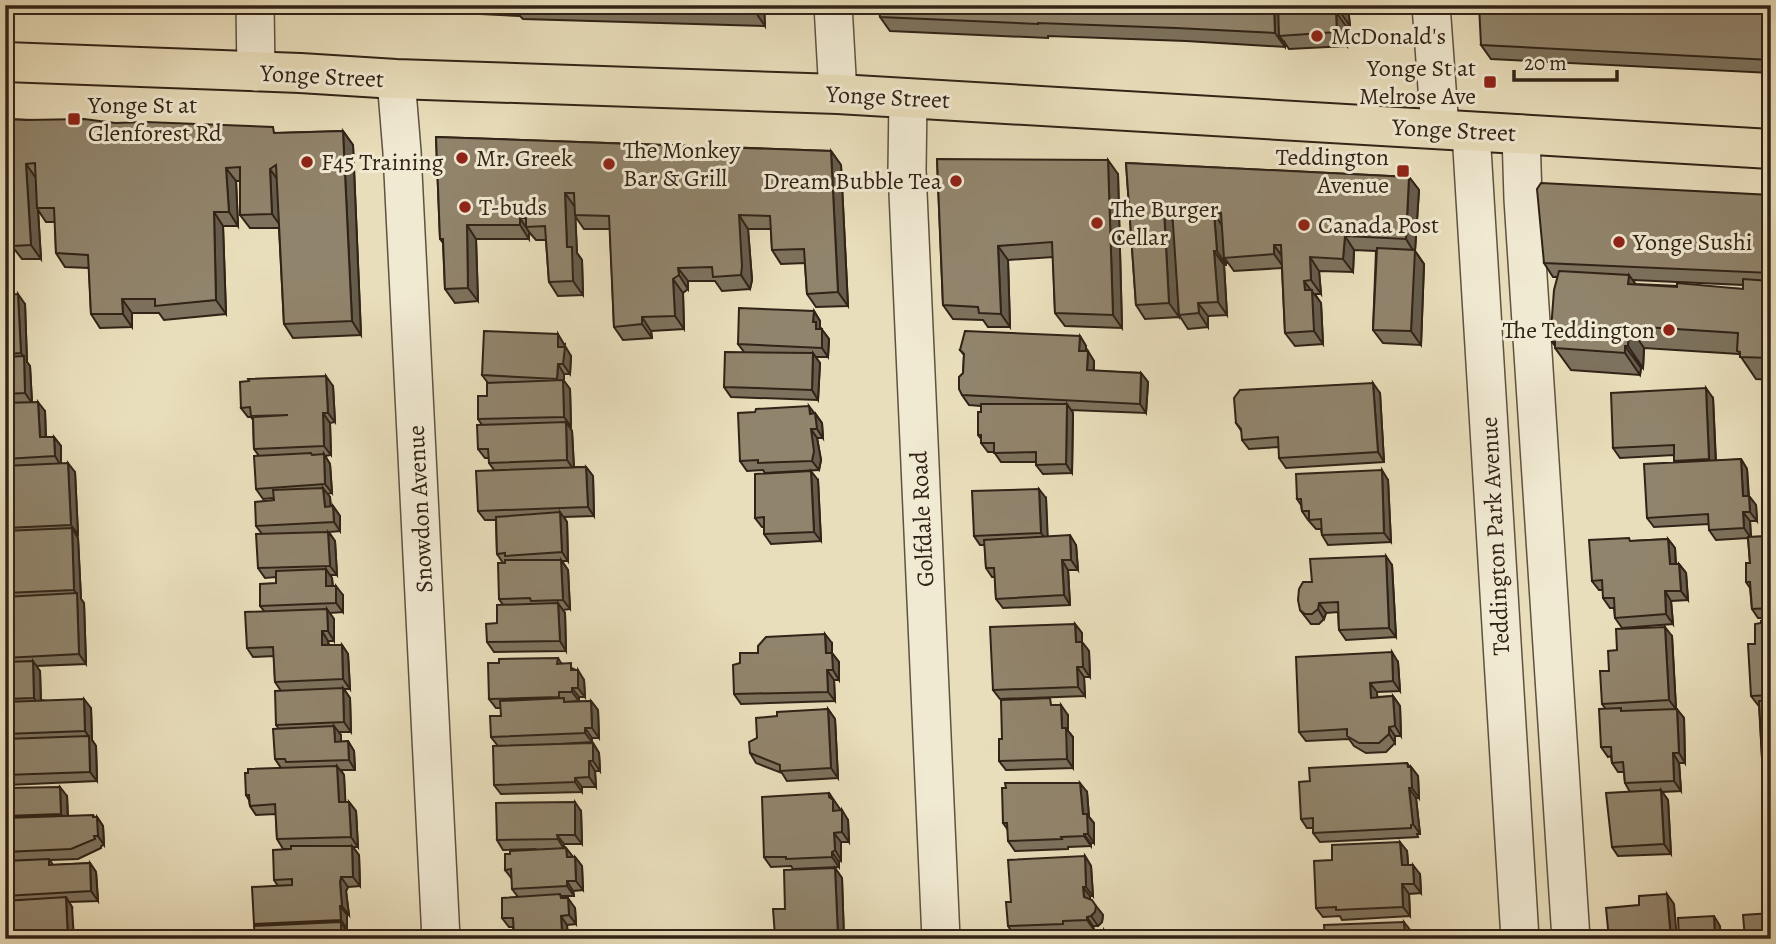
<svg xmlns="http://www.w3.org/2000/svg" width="1776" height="944" font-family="Alegreya,serif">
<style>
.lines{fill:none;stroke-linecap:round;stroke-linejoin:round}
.street-casing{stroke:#5f5240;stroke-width:40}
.primary-casing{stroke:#312317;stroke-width:42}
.street{stroke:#f1ead3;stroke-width:37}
.primary{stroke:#e9debb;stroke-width:38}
.wall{fill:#7d725d;stroke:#312317;stroke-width:2;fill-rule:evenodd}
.shaded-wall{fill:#665c4c;stroke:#312317;stroke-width:2}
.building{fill:#91846c;stroke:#312317;stroke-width:2}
.poi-dot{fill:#8f2418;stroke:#f1ead3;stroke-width:2.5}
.labels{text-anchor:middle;stroke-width:6;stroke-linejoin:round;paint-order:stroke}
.poi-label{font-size:24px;fill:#312317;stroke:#f1ead3;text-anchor:start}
.street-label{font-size:24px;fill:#312317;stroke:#f1ead3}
</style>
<rect width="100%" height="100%" fill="#e9debb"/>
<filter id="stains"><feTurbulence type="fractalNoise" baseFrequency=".00286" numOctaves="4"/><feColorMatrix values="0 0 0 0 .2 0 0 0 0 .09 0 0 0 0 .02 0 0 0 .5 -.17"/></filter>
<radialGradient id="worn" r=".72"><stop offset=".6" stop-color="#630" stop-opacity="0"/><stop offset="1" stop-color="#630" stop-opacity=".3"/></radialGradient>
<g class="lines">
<defs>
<path id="street" d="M 255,5 L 256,72
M 833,5 L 838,94
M 1431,5 L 1440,129
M 396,79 L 402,152 L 441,939
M 908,98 L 907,170 L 941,939
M 1471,132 L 1520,939
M 1521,134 L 1523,199 L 1571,939"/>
<path id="primary" d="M 5,62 L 300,73 L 396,79 L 838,94 L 1771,149"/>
</defs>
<use href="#street" class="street-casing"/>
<use href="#primary" class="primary-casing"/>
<use href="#street" class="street"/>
<use href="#primary" class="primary"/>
</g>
<path class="wall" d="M 299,5 L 332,5 L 332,10 L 303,9 Z
M 356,5 L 764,5 L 765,26 L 523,19 L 520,16 L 358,8 Z
M 879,5 L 1351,5 L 1351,7 L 1348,7 L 1350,26 L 1346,26 L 1347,46 L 1289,49 L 1285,43 L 1285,47 L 1186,41 L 1048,36 L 1048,38 L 890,31 L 880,17 Z
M 1771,5 L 1771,73 L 1491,59 L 1481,45 Z
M 5,119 L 115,123 L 277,133 L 343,131 L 353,145 L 361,335 L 293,338 L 284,324 L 279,228 L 250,228 L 240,215 L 240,181 L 236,181 L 238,226 L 223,226 L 226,314 L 164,320 L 159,313 L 132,313 L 132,327 L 100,328 L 91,314 L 89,268 L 65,267 L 56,253 L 55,222 L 46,222 L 38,210 L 41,259 L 22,259 L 12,246 L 11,220 L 5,220 Z
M 436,137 L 831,151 L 841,165 L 848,306 L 816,307 L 807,294 L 805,263 L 781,264 L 772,250 L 771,229 L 748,229 L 752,280 L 750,289 L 722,291 L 715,281 L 688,281 L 688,289 L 683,293 L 684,329 L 651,331 L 652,338 L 623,340 L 614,327 L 610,229 L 584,229 L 575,216 L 577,253 L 582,260 L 583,295 L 558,296 L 549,282 L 546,240 L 536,240 L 529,232 L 529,239 L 476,239 L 478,301 L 455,303 L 445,289 L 443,243 L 440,239 Z
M 937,159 L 1118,174 L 1122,328 L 1065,326 L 1055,313 L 1053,257 L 1008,260 L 1010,327 L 988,327 L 983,320 L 953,319 L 943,305 Z
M 1126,163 L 1409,177 L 1419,190 L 1415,251 L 1424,264 L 1421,345 L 1383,343 L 1373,330 L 1376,251 L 1354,250 L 1353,272 L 1319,271 L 1321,294 L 1315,294 L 1321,303 L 1323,344 L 1295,346 L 1285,333 L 1282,268 L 1234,271 L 1226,260 L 1226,265 L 1224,265 L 1227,315 L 1208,316 L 1208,327 L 1188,329 L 1179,315 L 1178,297 L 1179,317 L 1145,319 L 1136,305 Z
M 1771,195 L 1771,380 L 1756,379 L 1739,354 L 1644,348 L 1643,368 L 1641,368 L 1640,375 L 1571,370 L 1555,348 L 1555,346 L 1552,342 L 1553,333 L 1551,330 L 1558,277 L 1553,277 L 1544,263 ZM 1633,280 L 1743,285 L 1743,289 L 1635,284 Z
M 5,295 L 25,304 L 27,362 L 30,366 L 32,402 L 45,411 L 46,437 L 54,437 L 61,446 L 61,463 L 75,472 L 78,534 L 76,534 L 78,538 L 81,599 L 84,603 L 86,664 L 36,666 L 40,671 L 41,700 L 91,708 L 92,740 L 96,746 L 97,781 L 8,785 L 5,780 Z
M 814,311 L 820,321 L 820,327 L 829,339 L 828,357 L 815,357 L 820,363 L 818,400 L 731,397 L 724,387 L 744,352 L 738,344 Z
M 1080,336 L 1086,346 L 1086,351 L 1094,361 L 1094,371 L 1141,373 L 1148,382 L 1146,413 L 1071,410 L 1073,413 L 1072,473 L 1043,474 L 1036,465 L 1036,462 L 1001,462 L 994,452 L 988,452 L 981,443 L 981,439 L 978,435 L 981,412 L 981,406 L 969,405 L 962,395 L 964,355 L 960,350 Z
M 565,344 L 565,347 L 571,356 L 570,374 L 564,374 L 564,381 L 570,389 L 571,426 L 569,426 L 572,431 L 574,467 L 586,467 L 593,476 L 594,516 L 564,517 L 567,522 L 568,561 L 562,561 L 568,570 L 570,609 L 563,610 L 565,613 L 566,651 L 494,652 L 487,642 L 497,623 L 503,605 L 499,599 L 503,563 L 497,554 L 496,520 L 485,520 L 478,511 L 494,470 L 489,463 L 489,458 L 485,458 L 478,449 L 482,425 L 478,419 L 487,396 L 488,383 L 482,375 Z
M 333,386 L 335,422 L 330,423 L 331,455 L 325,456 L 330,464 L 332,493 L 327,494 L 330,497 L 331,507 L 333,506 L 340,516 L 340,531 L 329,532 L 335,541 L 337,575 L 330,575 L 332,578 L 333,586 L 343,595 L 343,612 L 329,613 L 334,619 L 334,641 L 328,641 L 329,645 L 342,645 L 348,654 L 350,689 L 344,689 L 350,698 L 351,732 L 339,732 L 341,735 L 341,742 L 348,741 L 354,751 L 355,770 L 341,770 L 344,775 L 345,802 L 349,802 L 356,811 L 358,847 L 353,847 L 359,855 L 360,886 L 348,887 L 346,891 L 349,915 L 347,915 L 347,929 L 346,930 L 347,932 L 256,926 L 254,924 L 278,886 L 274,880 L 291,849 L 283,849 L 277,839 L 276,814 L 256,815 L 250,806 L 249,800 L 246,795 L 281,768 L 275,759 L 279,729 L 276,725 L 281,691 L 275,682 L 274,656 L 253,657 L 247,648 L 264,611 L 260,606 L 276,583 L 276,577 L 265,578 L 258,568 L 262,534 L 256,526 L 274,500 L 273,498 L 263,499 L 256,489 L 259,456 L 254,449 L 253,420 L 251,417 L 248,417 L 241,408 Z
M 1380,393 L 1384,462 L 1286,468 L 1279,458 L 1279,447 L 1249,449 L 1242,440 L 1242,432 L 1236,423 Z
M 1713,398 L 1716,461 L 1741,459 L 1747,469 L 1749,496 L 1756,505 L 1757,521 L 1750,521 L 1751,537 L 1771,536 L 1771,618 L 1758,618 L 1752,609 L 1750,588 L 1746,582 L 1750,563 L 1748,538 L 1716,540 L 1709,530 L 1709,524 L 1654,527 L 1647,518 L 1675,463 L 1674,455 L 1620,458 L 1613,448 Z
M 814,413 L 815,413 L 822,423 L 823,438 L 817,438 L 821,460 L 819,470 L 765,473 L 763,470 L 747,471 L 740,461 Z
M 818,480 L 821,541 L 771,544 L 764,534 L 764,527 L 762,527 L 755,518 Z
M 1388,480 L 1391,542 L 1328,545 L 1322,535 L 1321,529 L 1316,529 L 1308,520 L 1302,511 L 1301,505 L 1297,499 Z
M 1046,498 L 1047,537 L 1076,545 L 1078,570 L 1068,570 L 1070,605 L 1003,608 L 996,599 L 995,577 L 992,577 L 986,568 L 985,545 L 980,545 L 974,536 Z
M 1668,539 L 1675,548 L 1676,564 L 1679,564 L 1686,573 L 1688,600 L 1671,601 L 1673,624 L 1622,628 L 1615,618 L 1614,608 L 1610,608 L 1603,598 L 1603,590 L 1599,590 L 1592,581 L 1632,541 Z
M 1392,565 L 1396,637 L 1346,640 L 1339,630 L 1338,612 L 1326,613 L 1324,619 L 1319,624 L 1311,624 L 1300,610 L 1312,582 Z
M 1771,620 L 1771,786 L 1770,786 L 1763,776 L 1759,705 L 1758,705 L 1751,696 L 1755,644 L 1761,623 Z
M 1075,624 L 1082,633 L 1082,642 L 1089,651 L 1090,677 L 1084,677 L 1085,696 L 1000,699 L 993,690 Z
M 1672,636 L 1676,709 L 1684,718 L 1685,763 L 1679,763 L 1681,791 L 1662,792 L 1668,800 L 1671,854 L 1618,856 L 1612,847 L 1630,792 L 1625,783 L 1624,772 L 1618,772 L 1612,763 L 1611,756 L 1608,757 L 1601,747 L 1605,708 L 1602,704 L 1609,671 L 1617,650 Z
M 832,643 L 832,653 L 839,662 L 839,680 L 834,680 L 835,701 L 741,704 L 734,694 L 758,653 Z
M 558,658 L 561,663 L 576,670 L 584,680 L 585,697 L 579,697 L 579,701 L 566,702 L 567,702 L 591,701 L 598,710 L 599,738 L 592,738 L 592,742 L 545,745 L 593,743 L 599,753 L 600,771 L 595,771 L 596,787 L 582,787 L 582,792 L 501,794 L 494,785 L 498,746 L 491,737 L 501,716 L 501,708 L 496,708 L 489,699 Z
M 1398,662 L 1400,691 L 1377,692 L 1377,697 L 1393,696 L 1400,706 L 1401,736 L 1395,736 L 1395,743 L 1386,752 L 1366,753 L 1354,746 L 1349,739 L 1306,741 L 1299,732 Z
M 1055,705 L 1068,715 L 1068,731 L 1073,737 L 1073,768 L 1006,770 L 999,761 L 1002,739 Z
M 828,709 L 835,719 L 838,778 L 787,781 L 782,773 L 756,763 L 750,753 L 757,738 L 777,716 Z
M 1407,763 L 1409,767 L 1411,767 L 1418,776 L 1419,798 L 1416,798 L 1420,834 L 1417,834 L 1418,837 L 1320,842 L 1313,833 L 1313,828 L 1307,828 L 1301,819 L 1310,781 Z
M 5,788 L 67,796 L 68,816 L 97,817 L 103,826 L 104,845 L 101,846 L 101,848 L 78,859 L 50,860 L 53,865 L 90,863 L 96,872 L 98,901 L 69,902 L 72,907 L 8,901 L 5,896 L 9,861 L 5,856 Z
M 1087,792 L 1089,817 L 1094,823 L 1094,843 L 1091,843 L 1091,846 L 1068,847 L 1068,849 L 1015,851 L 1008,841 L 1008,830 L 1003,823 Z
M 829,793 L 840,811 L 848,820 L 849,842 L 841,842 L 841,860 L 839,862 L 839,867 L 793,869 L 791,866 L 771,867 L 764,857 Z
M 581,811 L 582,844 L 564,844 L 564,848 L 566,848 L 573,857 L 575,857 L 582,866 L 583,890 L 573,891 L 574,896 L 562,896 L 575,908 L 576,924 L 567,925 L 568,939 L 517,939 L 514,935 L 513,927 L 509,927 L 502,918 L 518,897 L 512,889 L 512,879 L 505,870 L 534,849 L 503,850 L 497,840 Z
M 1407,851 L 1408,865 L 1420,874 L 1421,893 L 1409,894 L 1410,916 L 1342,920 L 1340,916 L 1323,917 L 1316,908 L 1332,860 Z
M 1085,856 L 1091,866 L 1093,896 L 1090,896 L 1090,899 L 1103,915 L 1102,922 L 1098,926 L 1093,926 L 1094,930 L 1014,935 L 1008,926 L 1011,902 Z
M 835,868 L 842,878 L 844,939 L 777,939 L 775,936 L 785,909 Z"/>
<path class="shaded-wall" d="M 755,5 L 764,5 L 765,26 L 756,13 Z
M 1274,5 L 1282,5 L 1279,36 L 1285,43 L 1285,47 L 1275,33 Z
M 1340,5 L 1347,5 L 1348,7 L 1350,26 L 1340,12 Z
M 1336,12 L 1346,26 L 1347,46 L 1337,32 Z
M 343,131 L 353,145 L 361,335 L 352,321 Z
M 831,151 L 841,165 L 848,306 L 838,292 Z
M 1108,160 L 1118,174 L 1122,328 L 1113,315 Z
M 26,164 L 36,178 L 41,259 L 31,245 Z
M 226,168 L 236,181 L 238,226 L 229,212 Z
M 270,169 L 280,183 L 282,228 L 272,214 Z
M 1409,177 L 1419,190 L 1415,251 L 1424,264 L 1421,345 L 1411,331 L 1414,252 L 1406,239 Z
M 565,193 L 575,207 L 577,253 L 582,260 L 583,295 L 573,281 L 567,247 Z
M 1164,209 L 1174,223 L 1179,317 L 1169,303 Z
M 214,212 L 223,226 L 226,314 L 216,300 Z
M 1214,213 L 1223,227 L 1224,258 L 1226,265 L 1217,251 Z
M 739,215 L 748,229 L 752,280 L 750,289 L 741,275 Z
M 520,218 L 529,232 L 529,239 L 520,225 Z
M 467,225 L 476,239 L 478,301 L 468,288 Z
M 1345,236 L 1354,250 L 1353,272 L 1343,259 Z
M 1274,245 L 1284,259 L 1284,268 L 1274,254 Z
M 998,246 L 1008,260 L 1010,327 L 1001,314 Z
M 1214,251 L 1224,265 L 1227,315 L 1218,302 Z
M 1310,257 L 1319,271 L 1321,294 L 1311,280 Z
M 678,268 L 688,281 L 688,289 L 679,275 Z
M 1629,275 L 1645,297 L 1628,284 Z
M 673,279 L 683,293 L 684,329 L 675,316 Z
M 1304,281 L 1321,303 L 1323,344 L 1314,331 L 1305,290 Z
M 18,294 L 25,304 L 27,362 L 30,366 L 32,403 L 25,393 L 24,357 L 21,353 Z
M 122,299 L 132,313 L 132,327 L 123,314 Z
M 1198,303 L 1208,316 L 1208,327 L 1199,313 Z
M 814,311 L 820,321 L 820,327 L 829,339 L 828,357 L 822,348 L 813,322 Z
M 642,317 L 651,331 L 652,338 L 642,324 Z
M 1629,326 L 1644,348 L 1643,368 L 1628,346 Z
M 558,334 L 571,356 L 570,374 L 563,364 L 558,347 Z
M 1080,336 L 1086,346 L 1086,361 L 1079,351 Z
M 1625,346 L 1641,368 L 1640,375 L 1625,353 Z
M 1088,351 L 1094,361 L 1093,380 L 1087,370 Z
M 813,353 L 820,363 L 818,400 L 812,390 Z
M 558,364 L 564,374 L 564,381 L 570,389 L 571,426 L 564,417 L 563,388 L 557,379 Z
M 1141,373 L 1148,382 L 1146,413 L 1140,404 Z
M 326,376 L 333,386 L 335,422 L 328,413 Z
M 1373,383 L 1380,393 L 1384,462 L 1378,452 Z
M 1706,388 L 1713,398 L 1716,469 L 1709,459 Z
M 38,402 L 45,411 L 46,447 L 40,437 Z
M 1067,404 L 1073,413 L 1072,473 L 1066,464 Z
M 809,406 L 822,423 L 823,438 L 817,429 L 810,414 Z
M 323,413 L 330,423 L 331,455 L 324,446 Z
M 566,422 L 572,431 L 574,470 L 567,460 Z
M 811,429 L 817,438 L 821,460 L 819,470 L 812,461 Z
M 54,437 L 61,446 L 61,466 L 55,456 Z
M 324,454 L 330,464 L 332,493 L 325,484 Z
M 1741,459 L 1747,469 L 1749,506 L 1743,496 Z
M 68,463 L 75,472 L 78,534 L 71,525 Z
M 586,467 L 593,476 L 594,516 L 588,507 Z
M 1382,470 L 1388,480 L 1391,542 L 1384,533 Z
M 811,471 L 818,480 L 821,541 L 814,532 Z
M 323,488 L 330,497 L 331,516 L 325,507 Z
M 1039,489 L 1046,498 L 1048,542 L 1041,533 Z
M 1749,496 L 1756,505 L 1757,521 L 1750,512 Z
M 333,506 L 340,516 L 340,531 L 334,522 Z
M 560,512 L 567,522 L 568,561 L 562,552 Z
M 1743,512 L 1750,521 L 1751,538 L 1744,528 Z
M 72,528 L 78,538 L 81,599 L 84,603 L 86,664 L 79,654 L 77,594 L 74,590 Z
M 328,532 L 335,541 L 337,575 L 330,566 Z
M 1070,535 L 1076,545 L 1078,570 L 1071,560 Z
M 1668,539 L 1675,548 L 1676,574 L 1670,564 Z
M 1386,556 L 1392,565 L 1396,637 L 1389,628 Z
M 561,560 L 568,570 L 570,609 L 563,600 Z
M 1062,560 L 1068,570 L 1070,605 L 1064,595 Z
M 1679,564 L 1686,573 L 1688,600 L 1681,591 Z
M 326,569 L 332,578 L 333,596 L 326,586 Z
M 336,586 L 343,595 L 343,612 L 336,603 Z
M 1665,591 L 1671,601 L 1673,624 L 1666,614 Z
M 558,603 L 565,613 L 566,651 L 560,641 Z
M 1319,603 L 1326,613 L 1324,619 L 1318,609 Z
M 327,609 L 334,619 L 334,641 L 328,631 Z
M 1075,624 L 1082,633 L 1082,642 L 1089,651 L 1090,677 L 1083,667 L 1076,642 Z
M 1665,627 L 1672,636 L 1676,709 L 1669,700 Z
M 322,631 L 328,641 L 329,655 L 322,645 Z
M 825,634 L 832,643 L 832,653 L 839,662 L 839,680 L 833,670 L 826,653 Z
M 342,645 L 348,654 L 350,689 L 343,679 Z
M 1392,652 L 1398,662 L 1400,691 L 1393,681 Z
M 33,661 L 40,671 L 41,708 L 34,698 Z
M 1077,667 L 1084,677 L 1085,696 L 1078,687 Z
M 578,670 L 584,680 L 585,697 L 578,688 Z
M 827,670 L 834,680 L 835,701 L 828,692 Z
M 1370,683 L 1377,692 L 1378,707 L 1371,698 Z
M 343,688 L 350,698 L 351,732 L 344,722 Z
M 572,688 L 579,697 L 579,701 L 572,692 Z
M 1393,696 L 1400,706 L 1401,736 L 1395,726 Z
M 84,699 L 91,708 L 92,740 L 96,746 L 97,781 L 90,772 L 89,737 L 85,731 Z
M 591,701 L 598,710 L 599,738 L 592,728 Z
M 1061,705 L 1068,715 L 1068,731 L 1073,737 L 1073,768 L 1067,759 L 1062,728 Z
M 828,709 L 835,719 L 838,778 L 831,768 Z
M 1677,709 L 1684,718 L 1685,763 L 1679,753 Z
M 334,726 L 341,735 L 341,751 L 335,742 Z
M 1389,727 L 1395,736 L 1395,743 L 1389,734 Z
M 585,728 L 592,738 L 592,742 L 585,733 Z
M 348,741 L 354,751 L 355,770 L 349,760 Z
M 593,743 L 599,753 L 600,771 L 593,761 Z
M 1673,753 L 1679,763 L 1681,791 L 1674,781 Z
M 589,761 L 595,771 L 596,787 L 589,777 Z
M 1407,763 L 1411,769 L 1411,767 L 1418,776 L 1419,798 L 1412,788 Z
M 337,766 L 344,775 L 346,812 L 339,802 Z
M 575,778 L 582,787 L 582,792 L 575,782 Z
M 1080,783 L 1087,792 L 1089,817 L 1094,823 L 1094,843 L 1088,834 L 1083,814 Z
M 60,787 L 67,796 L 68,824 L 61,814 Z
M 1409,788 L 1416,798 L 1420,834 L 1413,824 Z
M 1661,790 L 1668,800 L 1671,854 L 1664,844 Z
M 829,793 L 840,809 L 840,820 L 833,811 Z
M 349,802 L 356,811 L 358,847 L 351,837 Z
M 575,802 L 581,811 L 582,844 L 575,835 Z
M 842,810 L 848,820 L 849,842 L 842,832 Z
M 93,815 L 97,820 L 97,817 L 103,826 L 104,845 L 98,836 Z
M 834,833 L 841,842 L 841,860 L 835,850 Z
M 1084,834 L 1091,843 L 1091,846 L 1084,836 Z
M 557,835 L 564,844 L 564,849 L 558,839 Z
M 1400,842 L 1407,851 L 1409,875 L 1402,865 Z
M 352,846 L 359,855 L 360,886 L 353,877 Z
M 566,848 L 573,857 L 567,857 Z
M 832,852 L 839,862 L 839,867 L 832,857 Z
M 1085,856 L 1091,866 L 1093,896 L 1086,887 Z
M 575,857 L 582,866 L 583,890 L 576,881 Z
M 90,863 L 96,872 L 98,901 L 91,891 Z
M 1413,865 L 1420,874 L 1421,893 L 1414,884 Z
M 835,868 L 842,878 L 844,939 L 840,939 L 838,936 Z
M 341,877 L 348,887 L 346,891 L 349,915 L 342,906 L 340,882 Z
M 567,881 L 573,891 L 574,896 L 567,886 Z
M 1402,884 L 1409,894 L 1410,916 L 1403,907 Z
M 1083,887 L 1090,896 L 1090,906 L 1084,897 Z
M 1667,894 L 1674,904 L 1677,939 L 1671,939 Z
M 66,897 L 72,907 L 74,939 L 68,939 Z
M 568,898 L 575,908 L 576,924 L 569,915 Z
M 340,906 L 347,915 L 347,929 L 341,920 Z
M 1096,906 L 1103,915 L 1102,922 L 1098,926 L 1091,916 Z
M 561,916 L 567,925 L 568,939 L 566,939 L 562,932 Z
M 1714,916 L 1720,926 L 1721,939 L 1715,939 Z
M 1087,917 L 1093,926 L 1094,930 L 1087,920 Z
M 341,922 L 347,932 L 347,939 L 343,939 L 341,935 Z
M 1404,922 L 1411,931 L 1411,939 L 1405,939 Z
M 1104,930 L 1110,939 L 1104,939 Z"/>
<path class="building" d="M 513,5 L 755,5 L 756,13 Z
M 879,5 L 1274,5 L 1275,33 L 1176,28 L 1038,23 L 1038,24 L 880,17 Z
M 1278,5 L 1340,5 L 1340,12 L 1336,12 L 1337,32 L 1279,36 Z
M 1479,5 L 1771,5 L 1771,60 L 1481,45 Z
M 5,119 L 26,120 L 84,119 L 115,123 L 146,122 L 273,127 L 274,133 L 343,131 L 352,321 L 284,324 L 276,165 L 270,169 L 272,214 L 240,215 L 240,167 L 226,168 L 229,212 L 214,212 L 216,300 L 155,306 L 155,299 L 122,299 L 123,314 L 91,314 L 88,255 L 56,253 L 54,208 L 37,208 L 35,163 L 26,164 L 31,245 L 12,246 L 11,206 L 5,206 Z
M 436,137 L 831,151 L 838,292 L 807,294 L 804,249 L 772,250 L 770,216 L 739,215 L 742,266 L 741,275 L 713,277 L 712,267 L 678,268 L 679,275 L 673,279 L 675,316 L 642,317 L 642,324 L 614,327 L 609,216 L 575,215 L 574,193 L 565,193 L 567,247 L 572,247 L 573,281 L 549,282 L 545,226 L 526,227 L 526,218 L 520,218 L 520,225 L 467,225 L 468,288 L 445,289 L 443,239 L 440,239 Z
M 937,159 L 1108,160 L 1113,315 L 1055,313 L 1052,242 L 998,246 L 1001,314 L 979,313 L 978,307 L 943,305 Z
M 1126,163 L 1409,177 L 1406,239 L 1345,236 L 1343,259 L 1310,257 L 1311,280 L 1304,281 L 1305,290 L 1312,290 L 1314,331 L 1285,333 L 1281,245 L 1274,245 L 1274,254 L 1224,258 L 1221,213 L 1214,213 L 1217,251 L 1214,251 L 1218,302 L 1198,303 L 1199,313 L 1179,315 L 1172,209 L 1164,209 L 1169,303 L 1136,305 Z
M 1541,183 L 1771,195 L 1771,273 L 1544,263 L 1537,189 Z
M 1377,248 L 1415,250 L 1411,331 L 1373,330 Z
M 1559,271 L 1629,275 L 1628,284 L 1677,287 L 1677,283 L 1743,289 L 1743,279 L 1771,281 L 1771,358 L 1740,357 L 1740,352 L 1737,351 L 1738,333 L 1629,326 L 1628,346 L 1625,346 L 1625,353 L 1555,348 L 1555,342 L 1552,342 L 1553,330 L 1551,330 L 1554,290 Z
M 18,294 L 21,353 L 5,354 L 5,295 Z
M 739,308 L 814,311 L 813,322 L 816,322 L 816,329 L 822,329 L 822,348 L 738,344 Z
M 484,331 L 558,334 L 558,347 L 565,347 L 563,364 L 558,364 L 557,379 L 482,375 Z
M 965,331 L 1080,336 L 1079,351 L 1088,351 L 1087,370 L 1141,373 L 1140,404 L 962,395 L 959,389 L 959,377 L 963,373 L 964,354 L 960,350 Z
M 725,352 L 813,353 L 812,390 L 724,387 Z
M 24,356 L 25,393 L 5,394 L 5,357 Z
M 326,376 L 328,413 L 323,413 L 324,446 L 254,449 L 253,417 L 288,415 L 251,416 L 250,407 L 241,408 L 240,382 L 249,381 L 248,379 Z
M 563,380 L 564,417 L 478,419 L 478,396 L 487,396 L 487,383 Z
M 1373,383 L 1378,452 L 1279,458 L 1278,437 L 1242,440 L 1241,429 L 1236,423 L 1234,398 L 1240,390 Z
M 1706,388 L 1709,459 L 1674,461 L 1674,445 L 1613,448 L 1611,393 Z
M 38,402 L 40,437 L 54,437 L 55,456 L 5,459 L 5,403 Z
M 981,404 L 1067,404 L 1066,464 L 1036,465 L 1036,452 L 994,453 L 994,443 L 981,443 L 981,435 L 978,435 L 978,412 L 981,412 Z
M 809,406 L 810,414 L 815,413 L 817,429 L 811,429 L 814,451 L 812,461 L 758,463 L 758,460 L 740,461 L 738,413 L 755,412 L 756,409 Z
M 566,422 L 567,460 L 489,463 L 488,449 L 478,449 L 477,425 Z
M 311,453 L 312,455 L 324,454 L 325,484 L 256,489 L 254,456 Z
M 1741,459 L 1743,496 L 1749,496 L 1750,512 L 1743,512 L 1744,528 L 1709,530 L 1708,514 L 1647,518 L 1644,464 Z
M 68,463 L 71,525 L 5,528 L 5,466 Z
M 586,467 L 588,507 L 478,511 L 476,471 Z
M 1382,470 L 1384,533 L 1322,535 L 1321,519 L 1309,520 L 1309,511 L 1302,511 L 1301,499 L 1297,499 L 1296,474 Z
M 811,471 L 814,532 L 764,534 L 764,517 L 755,518 L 755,474 Z
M 323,488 L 325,507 L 333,506 L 334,522 L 256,526 L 255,502 L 274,500 L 273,490 Z
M 1039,489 L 1041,533 L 974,536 L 972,491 Z
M 560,512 L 562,552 L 505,556 L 505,553 L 497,554 L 496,517 Z
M 72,528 L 74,590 L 5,593 L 5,531 Z
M 328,532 L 330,566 L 258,568 L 256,534 Z
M 1070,535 L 1071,560 L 1062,560 L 1064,595 L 996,599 L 994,568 L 986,568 L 984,540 Z
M 1771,536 L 1771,608 L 1752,609 L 1750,582 L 1746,582 L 1746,563 L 1750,563 L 1748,537 Z
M 1629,538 L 1630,541 L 1668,539 L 1670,564 L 1679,564 L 1681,591 L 1665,591 L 1666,614 L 1615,618 L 1614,598 L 1603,598 L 1602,580 L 1592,581 L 1589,540 Z
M 1386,556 L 1389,628 L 1339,630 L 1338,602 L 1319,603 L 1318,609 L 1312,614 L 1305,614 L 1300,610 L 1298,600 L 1299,589 L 1303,582 L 1312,582 L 1310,559 Z
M 505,560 L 561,560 L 563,600 L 531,601 L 530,598 L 499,599 L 498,563 L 505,563 Z
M 326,569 L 326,586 L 336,586 L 336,603 L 260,606 L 260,584 L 276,583 L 276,571 Z
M 77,593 L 79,654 L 5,658 L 5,597 Z
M 558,603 L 560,641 L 487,642 L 486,624 L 497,623 L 497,605 Z
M 327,609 L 328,631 L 322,631 L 322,645 L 342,645 L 343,679 L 275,682 L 273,647 L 247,648 L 245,612 Z
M 1771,620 L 1771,695 L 1751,696 L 1748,644 L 1755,644 L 1755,624 L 1761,623 L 1761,621 Z
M 1075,624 L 1076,642 L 1082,642 L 1083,667 L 1077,667 L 1078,687 L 993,690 L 990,627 Z
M 1665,627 L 1669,700 L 1602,704 L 1600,671 L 1609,671 L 1608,651 L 1617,650 L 1616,629 Z
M 825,634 L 826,653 L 832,653 L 833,670 L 827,670 L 828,692 L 734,694 L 733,665 L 740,663 L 740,653 L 758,653 L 758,646 L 766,637 Z
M 1392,652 L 1393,681 L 1370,683 L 1371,698 L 1393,696 L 1395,726 L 1389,727 L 1389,734 L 1379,743 L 1359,743 L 1347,736 L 1347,729 L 1299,732 L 1296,657 Z
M 558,658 L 557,664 L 571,663 L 571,670 L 578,670 L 578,688 L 572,688 L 572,692 L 559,692 L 559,697 L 489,699 L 488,663 L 499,663 L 499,659 Z
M 33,661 L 34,698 L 5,699 L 5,662 Z
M 343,688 L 344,722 L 276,725 L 275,691 Z
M 564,698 L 564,702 L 591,701 L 592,728 L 585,728 L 585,733 L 491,737 L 490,716 L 501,716 L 500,701 Z
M 1050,698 L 1051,705 L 1061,705 L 1062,728 L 1066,728 L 1067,759 L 999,761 L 999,739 L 1002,739 L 1001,700 Z
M 84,699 L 85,731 L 5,734 L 5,702 Z
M 1759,701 L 1771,701 L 1771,776 L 1763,776 Z
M 1621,708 L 1621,711 L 1677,709 L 1679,753 L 1673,753 L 1674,781 L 1625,783 L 1623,762 L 1612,763 L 1611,747 L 1601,747 L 1599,709 Z
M 828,709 L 831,768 L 780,771 L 780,765 L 750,753 L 749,742 L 757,738 L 756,718 L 777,716 L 777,712 Z
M 334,726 L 335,742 L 348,741 L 349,760 L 286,762 L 285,759 L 275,759 L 273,729 Z
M 89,736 L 90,772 L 5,775 L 5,739 Z
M 593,743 L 593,761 L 589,761 L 589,777 L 575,778 L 575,782 L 494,785 L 493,746 Z
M 1407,763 L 1408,767 L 1411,767 L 1412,788 L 1409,788 L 1413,824 L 1411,825 L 1411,828 L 1313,833 L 1313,818 L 1301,819 L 1299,782 L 1310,781 L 1309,768 Z
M 337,766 L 339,802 L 349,802 L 351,837 L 277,839 L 275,804 L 250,806 L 249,795 L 246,795 L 245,773 L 248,773 L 248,769 Z
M 1005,783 L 1080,783 L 1083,814 L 1087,814 L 1088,834 L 1084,834 L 1084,836 L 1061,837 L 1062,839 L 1008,841 L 1007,823 L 1003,823 L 1002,788 L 1006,788 Z
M 60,787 L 61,814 L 5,816 L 5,788 Z
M 1661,790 L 1664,844 L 1612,847 L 1606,793 Z
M 829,793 L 829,797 L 833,800 L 833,811 L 842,810 L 842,832 L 834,833 L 835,850 L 832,852 L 832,857 L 786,859 L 786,857 L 764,857 L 762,797 Z
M 575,802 L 575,835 L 557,835 L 558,839 L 497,840 L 496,803 Z
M 93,815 L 93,817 L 97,817 L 98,836 L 94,836 L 95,839 L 71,849 L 5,852 L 5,818 Z
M 1400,842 L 1402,865 L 1413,865 L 1414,884 L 1402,884 L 1403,907 L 1336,910 L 1336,907 L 1316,908 L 1314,861 L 1332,860 L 1332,845 Z
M 291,846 L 352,846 L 353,877 L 341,877 L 340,882 L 342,906 L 340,906 L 341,920 L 254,924 L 252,887 L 292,885 L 292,879 L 274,880 L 273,850 L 291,849 Z
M 566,848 L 567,857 L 575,857 L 576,881 L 567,881 L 567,886 L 512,889 L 511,869 L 505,870 L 505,854 L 510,854 L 510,851 Z
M 1085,856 L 1086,887 L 1083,887 L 1084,897 L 1092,900 L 1096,906 L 1095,912 L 1091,916 L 1087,917 L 1087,920 L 1063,921 L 1063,924 L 1008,926 L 1006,902 L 1011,902 L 1008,860 Z
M 49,859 L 49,865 L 90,863 L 91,891 L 5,896 L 5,861 Z
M 835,868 L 838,936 L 786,938 L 786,935 L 775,936 L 773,909 L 785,909 L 784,870 Z
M 560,894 L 561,898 L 568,898 L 569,915 L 561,916 L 562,932 L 514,935 L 513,918 L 502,918 L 502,898 Z
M 1667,894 L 1671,939 L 1609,939 L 1606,908 L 1639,905 L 1639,896 Z
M 66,897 L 68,939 L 5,939 L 5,901 Z
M 1771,913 L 1771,939 L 1745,939 L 1743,915 Z
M 1714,916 L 1715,939 L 1679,939 L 1678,918 Z
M 341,922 L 341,935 L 343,935 L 343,939 L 255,939 L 254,926 Z
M 1404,922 L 1405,939 L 1325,939 L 1324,925 Z
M 1104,930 L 1104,939 L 1014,939 L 1014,934 Z"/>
<g class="poi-dot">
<circle cx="1317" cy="36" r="7"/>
<rect x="1483" y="75" width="14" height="14" rx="3.5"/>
<rect x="67" y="112" width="14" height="14" rx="3.5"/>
<circle cx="462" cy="158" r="7"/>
<circle cx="307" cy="162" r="7"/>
<circle cx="609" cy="164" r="7"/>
<rect x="1396" y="164" width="14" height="14" rx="3.5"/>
<circle cx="956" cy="181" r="7"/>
<circle cx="465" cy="207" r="7"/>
<circle cx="1097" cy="223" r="7"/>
<circle cx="1304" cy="225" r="7"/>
<circle cx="1619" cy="242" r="7"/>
<circle cx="1669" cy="330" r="7"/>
</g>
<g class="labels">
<g class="poi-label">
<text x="1331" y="44">McDonald's</text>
<text x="1476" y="76" text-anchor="end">Yonge St at<tspan x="1476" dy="28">Melrose Ave</tspan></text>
<text x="88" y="113">Yonge St at<tspan x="88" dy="28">Glenforest Rd</tspan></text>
<text x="623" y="158">The Monkey<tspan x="623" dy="28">Bar &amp; Grill</tspan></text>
<text x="1389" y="165" text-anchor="end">Teddington<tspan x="1389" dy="28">Avenue</tspan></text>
<text x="476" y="166">Mr. Greek</text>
<text x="321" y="170">F45 Training</text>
<text x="942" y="189" text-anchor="end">Dream Bubble Tea</text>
<text x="479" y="215">T-buds</text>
<text x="1111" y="217">The Burger<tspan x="1111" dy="28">Cellar</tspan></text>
<text x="1318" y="233">Canada Post</text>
<text x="1633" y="250">Yonge Sushi</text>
<text x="1655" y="338" text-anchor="end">The Teddington</text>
</g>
<g class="street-label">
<text transform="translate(322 76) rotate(3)" y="8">Yonge Street</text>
<text transform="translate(888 97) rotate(3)" y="8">Yonge Street</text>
<text transform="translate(1454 130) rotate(3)" y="8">Yonge Street</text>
<text transform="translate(420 509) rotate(-93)" y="8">Snowdon Avenue</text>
<text transform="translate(922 519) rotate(-93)" y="8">Golfdale Road</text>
<text transform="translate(1495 536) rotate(-93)" y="8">Teddington Park Avenue</text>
</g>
</g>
<rect width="1776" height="944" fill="none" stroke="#e9debb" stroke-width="28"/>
<rect x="7" y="7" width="1762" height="930" fill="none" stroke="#312317" stroke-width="3.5"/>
<rect x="14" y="14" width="1748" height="916" fill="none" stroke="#312317" stroke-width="2"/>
<path d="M1514 70v10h103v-10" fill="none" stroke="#312317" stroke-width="3.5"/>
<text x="1524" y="70" font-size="21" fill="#312317" stroke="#f1ead3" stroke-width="5" paint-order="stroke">20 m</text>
<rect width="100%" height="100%" filter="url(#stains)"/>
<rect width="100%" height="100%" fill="url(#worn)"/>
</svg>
